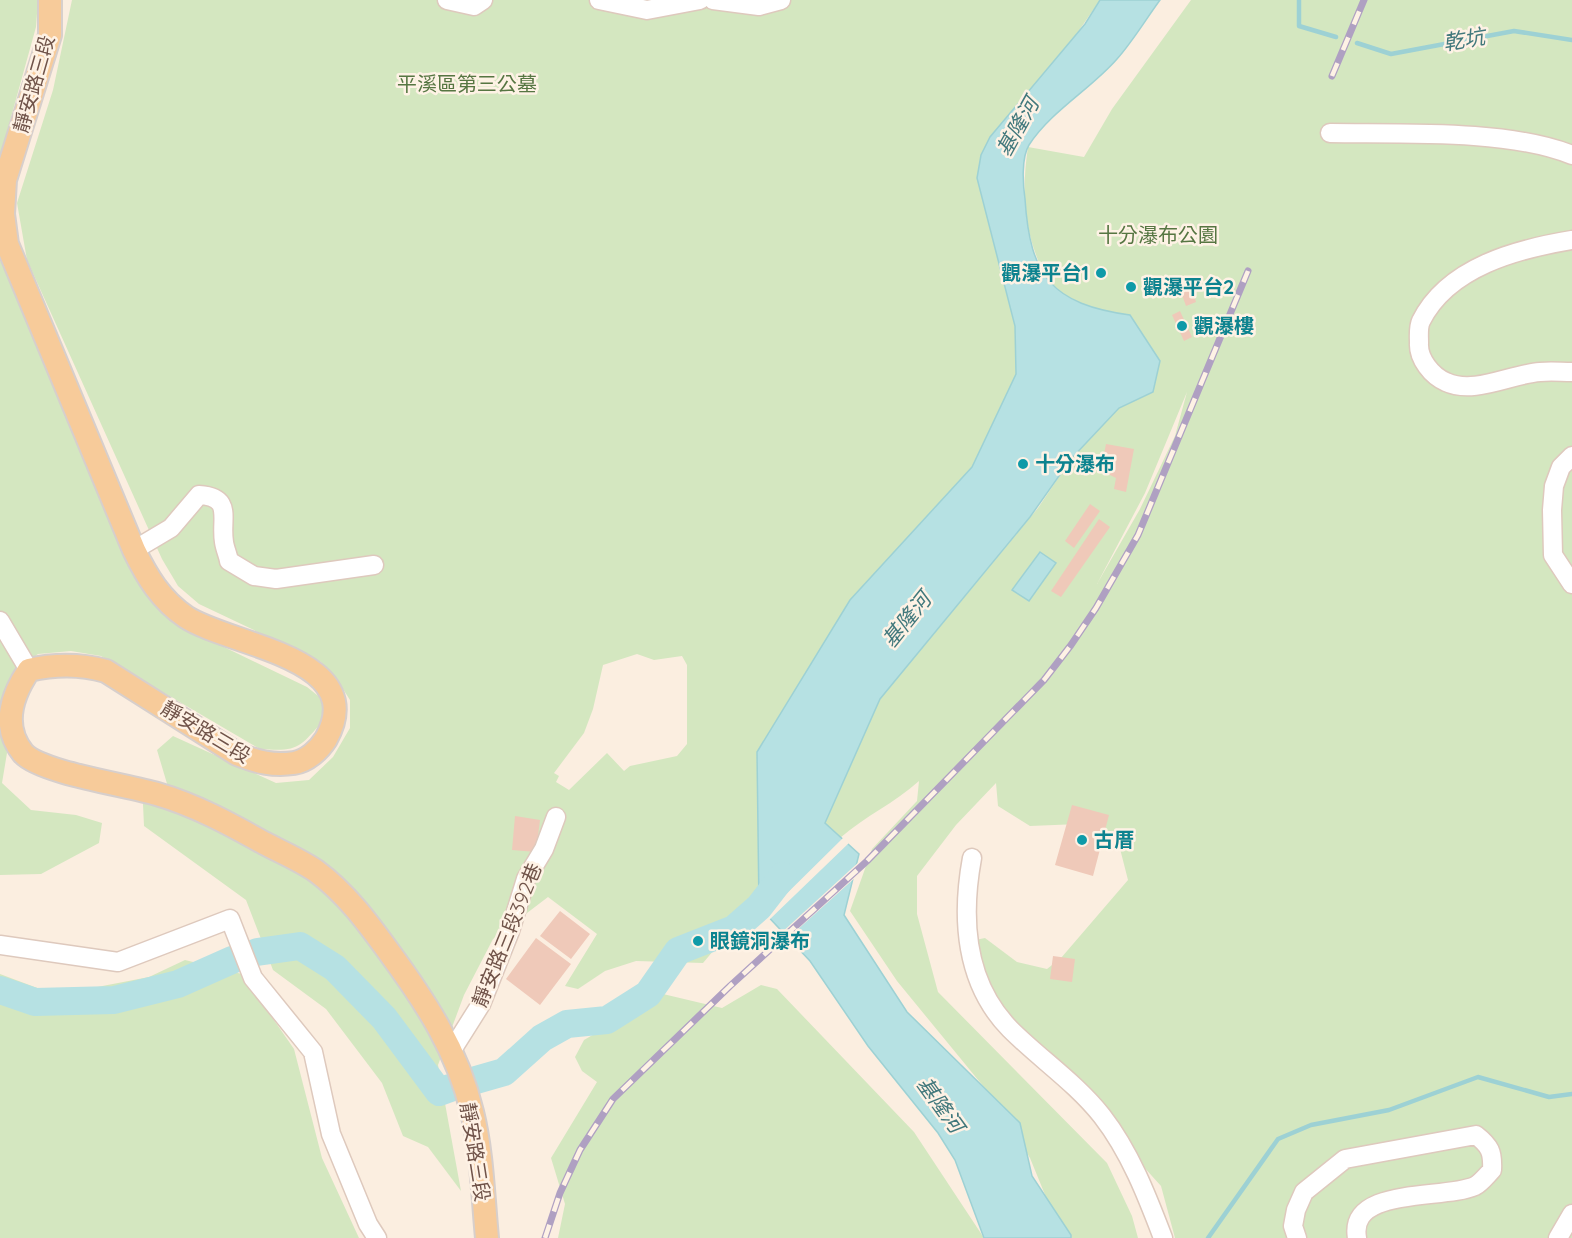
<svg xmlns="http://www.w3.org/2000/svg" width="1572" height="1238" font-family="Quicksand,'Noto Sans TC',sans-serif">
<style>
.green{fill:#d4e7c0;fill-rule:evenodd}
.water{fill:#b6e1e3;stroke:#9dd1d4;stroke-width:1.5}
.pier{fill:#fbeee0}
.lines{fill:none;stroke-linecap:round;stroke-linejoin:round}
.stream{stroke:#9dd1d4;stroke-width:4.5}
.river{stroke:#b6e1e3;stroke-width:28}
.building{fill:#efc9b9}
.minor-casing{stroke:#dec9bd;stroke-width:21}
.major-casing{stroke:#d7cfcc;stroke-width:26}
.minor{stroke:#fff;stroke-width:18}
.major{stroke:#f7cb9a;stroke-width:22}
.rail-casing{stroke:#afa0c2;stroke-width:7}
.rail{stroke:#fef2e5;stroke-width:4.5;stroke-dasharray:14;stroke-linecap:butt}
.culture-dot{fill:#0f9aa8;stroke:#fef2e5;stroke-width:2}
.labels{text-anchor:middle;stroke-width:5;stroke-linejoin:round;paint-order:stroke}
.street-label{font-size:20px;fill:#705349;stroke:#fef2e5}
.park-label{font-size:20px;fill:#567642;stroke:#fef2e5}
.culture-label{font-size:20px;font-weight:bold;fill:#0d838f;stroke:#fef2e5;text-anchor:start}
.water-label{font-size:21px;font-style:italic;fill:#41787c;stroke:#fef2e5}
</style>
<rect width="100%" height="100%" fill="#fbeee0"/>
<path class="green" d="M 0,0 L 38,0 L 36,27 L 0,157 Z
M 72,0 L 1100,0 L 977,178 L 1015,326 L 1016,374 L 972,467 L 850,600 L 757,752 L 759,897 L 703,963 L 636,961 L 605,971 L 578,989 L 565,986 L 597,934 L 548,897 L 493,939 L 464,995 L 438,1065 L 461,1191 L 428,1147 L 403,1136 L 382,1083 L 326,1009 L 273,970 L 246,900 L 144,826 L 143,804 L 168,787 L 157,750 L 173,736 L 276,783 L 309,780 L 333,757 L 350,728 L 350,700 L 336,678 L 321,662 L 199,604 L 178,586 L 162,559 L 27,260 L 17,203 L 53,90 ZM 637,654 L 654,660 L 682,656 L 687,665 L 687,744 L 677,756 L 630,766 L 624,771 L 607,753 L 569,790 L 556,782 L 559,776 L 554,773 L 584,733 L 593,709 L 603,665 Z
M 1191,0 L 1572,0 L 1572,1238 L 1175,1238 L 1161,1186 L 1105,1124 L 990,1014 L 969,980 L 961,943 L 985,938 L 1017,962 L 1047,969 L 1061,958 L 1128,880 L 1117,837 L 1079,824 L 1030,826 L 998,806 L 996,783 L 956,825 L 917,876 L 917,914 L 938,992 L 1107,1163 L 1132,1216 L 1138,1238 L 1058,1238 L 1048,1202 L 1030,1158 L 997,1103 L 897,981 L 850,911 L 872,849 L 917,801 L 919,781 C 895,803 865,816 840,838 L 825,823 L 880,699 L 1038,508 L 1071,459 L 1119,408 L 1153,392 L 1130,316 C 1100,311 1069,304 1047,281 C 1042,276 1040,267 1038,260 C 1023,222 1022,187 1028,147 L 1084,157 L 1112,109 ZM 1187,392 L 1175,436 L 1140,509 L 1097,584 L 1145,493 Z
M 0,260 L 139,575 L 193,632 L 307,687 L 322,699 L 323,721 C 299,748 298,752 260,749 L 101,656 L 71,651 L 38,654 L 13,672 L 1,706 L 7,753 L 2,783 L 31,810 L 76,815 L 102,823 L 99,843 L 41,874 L 0,875 Z
M 185,960 L 242,974 L 294,1049 L 322,1158 L 359,1238 L 0,1238 L 0,974 L 56,995 L 149,977 Z
M 761,985 L 777,989 L 914,1132 L 984,1238 L 558,1238 L 565,1204 L 551,1158 L 597,1082 L 582,1071 L 575,1057 L 584,1040 L 663,994 L 722,1008 Z"/>
<path class="water" d="M 1100,0 L 1160,0 C 1146,19 1133,41 1117,59 C 1091,89 1051,111 1029,145 C 1021,158 1023,185 1025,199 C 1030,277 1052,304 1130,315 L 1160,361 L 1153,392 L 1119,408 L 1071,459 L 1030,517 L 880,699 L 825,823 L 859,854 L 844,915 L 907,1012 L 1020,1123 L 1032,1176 L 1071,1235 L 1071,1238 L 984,1238 L 955,1160 L 938,1133 L 868,1046 L 810,961 L 759,907 L 757,752 L 850,600 L 972,467 L 1016,374 L 1015,326 L 977,178 L 981,155 L 990,137 L 1085,24 Z
M 1040,552 L 1056,563 L 1029,601 L 1012,590 Z"/>
<path class="pier" d="M 844,837 L 850,842 L 768,921 L 764,916 Z
M 861,860 L 857,876 L 786,940 L 780,934 Z"/>
<g class="lines">
<path class="stream" d="M 1299,0 L 1299,26 L 1336,37
M 1357,43 L 1391,54 L 1514,31 L 1572,40
M 1208,1238 L 1278,1139 L 1311,1125 L 1389,1110 L 1478,1077 L 1549,1097 L 1572,1094"/>
<path class="river" d="M 257,952 L 300,946 L 335,968 L 384,1018 L 439,1092 L 450,1088
M 0,990 L 35,1002 L 114,1000 L 178,984 L 232,960
M 476,1080 L 504,1072 L 542,1038 L 567,1024 L 607,1020 L 648,994 L 678,951 L 734,929 L 759,907 L 783,876"/>
</g>
<path class="building" d="M 1192,288 L 1196,302 L 1186,306 L 1181,292 Z
M 1180,311 L 1192,337 L 1184,341 L 1172,315 Z
M 1106,444 L 1134,449 L 1126,492 L 1114,489 L 1116,478 L 1104,472 L 1102,464 Z
M 1090,504 L 1100,511 L 1074,548 L 1065,541 Z
M 1099,519 L 1110,527 L 1061,597 L 1051,591 Z
M 1072,805 L 1109,815 L 1093,876 L 1055,865 Z
M 515,816 L 540,820 L 536,852 L 512,850 Z
M 560,911 L 590,934 L 571,959 L 540,936 Z
M 536,938 L 571,964 L 540,1005 L 506,979 Z
M 1053,956 L 1075,959 L 1072,982 L 1050,979 Z"/>
<g class="lines">
<defs>
<path id="minor" d="M 447,0 L 474,6 L 483,0
M 599,0 L 647,10 L 700,0
M 713,0 L 759,6 L 781,0
M 1330,133 C 1400,134 1508,129 1572,155
M 1572,240 C 1517,249 1448,267 1421,321 C 1418,327 1419,336 1419,343 C 1418,359 1432,376 1446,382 C 1474,395 1511,374 1540,372 C 1551,371 1561,372 1572,372
M 1572,456 L 1561,467 L 1554,486 L 1552,510 L 1553,555 L 1572,584
M 134,550 L 171,528 L 199,495 C 234,497 220,519 224,542 C 225,549 228,555 229,561 L 254,576 L 276,579 L 374,565
M 0,621 L 29,670
M 972,858 C 961,918 965,983 1010,1029 C 1040,1059 1076,1083 1102,1116 C 1130,1152 1147,1196 1163,1238
M 0,945 L 118,962 L 230,919 L 253,978 L 313,1052 L 331,1134 L 368,1224 L 377,1238
M 452,1050 L 481,1004 L 510,931 L 526,879 L 544,849 L 556,817
M 1297,1238 L 1293,1226 L 1296,1210 L 1304,1192 L 1345,1159 L 1476,1135 C 1490,1146 1493,1152 1492,1170 C 1487,1175 1481,1183 1475,1186 C 1444,1200 1348,1186 1357,1238
M 1558,1238 L 1572,1214"/>
<path id="major" d="M 50,0 L 50,35 L 5,180 L 3,214 L 7,244 L 134,550 C 147,577 161,600 186,617 C 230,646 371,657 326,739 C 319,750 307,761 294,763 C 273,766 257,762 237,754 L 106,671 C 79,664 56,664 29,670 C 12,695 1,726 23,753 C 41,773 128,785 157,794 C 195,805 230,824 264,843 C 281,852 300,860 316,871 C 346,893 368,923 389,952 C 425,1001 458,1051 472,1112 C 482,1152 483,1196 487,1238"/>
</defs>
<use href="#minor" class="minor-casing"/>
<use href="#major" class="major-casing"/>
<use href="#minor" class="minor"/>
<use href="#major" class="major"/>
<defs>
<path id="rail" d="M 1332,76 L 1364,0
M 545,1238 L 560,1193 L 580,1150 L 613,1099 L 730,986 L 867,861 L 1044,680 L 1071,645 L 1096,608 L 1138,535 L 1248,271"/>
</defs>
<use href="#rail" class="rail-casing"/>
<use href="#rail" class="rail"/>
</g>
<g class="culture-dot">
<circle cx="1101" cy="273" r="6"/>
<circle cx="1131" cy="287" r="6"/>
<circle cx="1182" cy="326" r="6"/>
<circle cx="1023" cy="464" r="6"/>
<circle cx="1082" cy="840" r="6"/>
<circle cx="698" cy="941" r="6"/>
</g>
<g class="labels">
<g class="street-label">
<text transform="translate(34 84) rotate(-74)" y="7">靜安路三段</text>
<text transform="translate(206 732) rotate(31)" y="7">靜安路三段</text>
<text transform="translate(507 935) rotate(-68)" y="7">靜安路三段392巷</text>
<text transform="translate(475 1152) rotate(81)" y="7">靜安路三段</text>
</g>
<g class="park-label">
<text x="467" y="91">平溪區第三公墓</text>
<text x="1158" y="242">十分瀑布公園</text>
</g>
<g class="culture-label">
<text x="1089" y="280" text-anchor="end">觀瀑平台1</text>
<text x="1143" y="294">觀瀑平台2</text>
<text x="1194" y="333">觀瀑樓</text>
<text x="1035" y="471">十分瀑布</text>
<text x="1094" y="847">古厝</text>
<text x="710" y="948">眼鏡洞瀑布</text>
</g>
<g class="water-label">
<text transform="translate(1464 40) rotate(-10)" y="7">乾坑</text>
<text transform="translate(1018 127) rotate(-61)" y="7">基隆河</text>
<text transform="translate(907 620) rotate(-51)" y="7">基隆河</text>
<text transform="translate(940 1105) rotate(54)" y="7">基隆河</text>
</g>
</g>
</svg>
